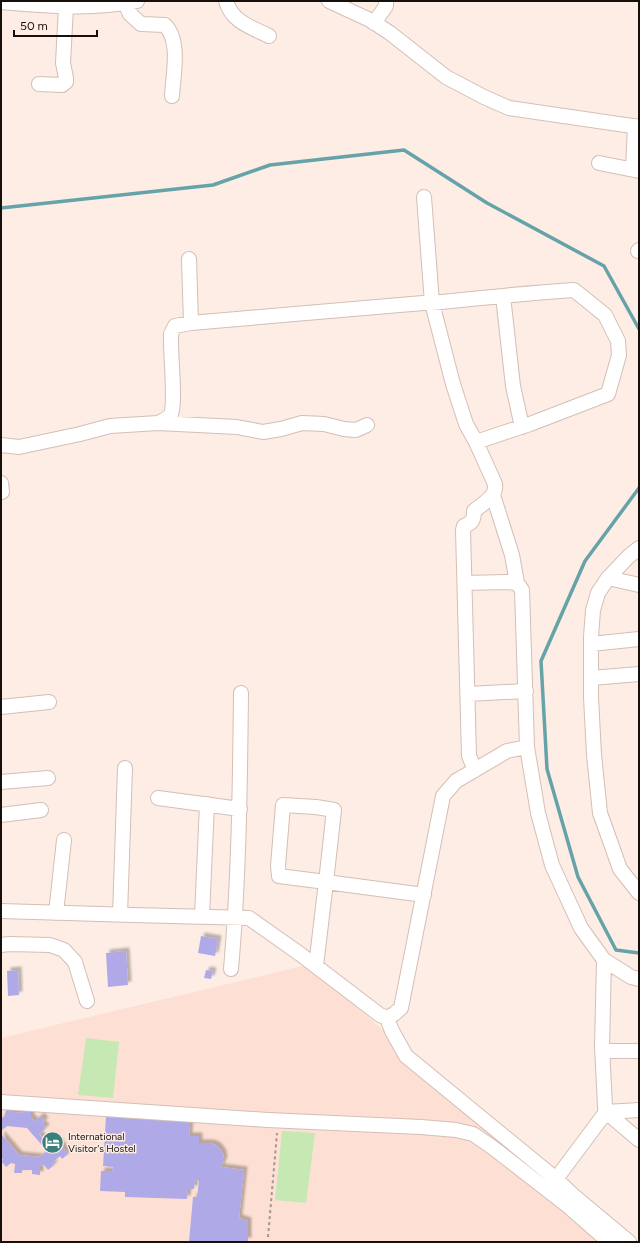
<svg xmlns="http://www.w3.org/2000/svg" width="640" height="1243" font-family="Figtree,sans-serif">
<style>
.built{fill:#fde0d3}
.green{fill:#c6e9b4}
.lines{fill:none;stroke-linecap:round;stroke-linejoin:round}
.stream{stroke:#65a3a8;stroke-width:3.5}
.building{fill:#b0a9e7;filter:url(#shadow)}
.minor-casing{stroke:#d3bfb6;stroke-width:16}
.path{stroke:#a49791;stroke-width:2;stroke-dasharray:3 3;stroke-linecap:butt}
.minor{stroke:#fff;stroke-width:14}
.labels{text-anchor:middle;stroke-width:3;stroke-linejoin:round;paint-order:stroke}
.poi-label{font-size:10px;fill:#160f0c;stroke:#fdede5;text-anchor:start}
</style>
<defs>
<filter id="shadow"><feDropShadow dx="3.5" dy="-3.5" stdDeviation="1" flood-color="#0004"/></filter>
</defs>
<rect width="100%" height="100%" fill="#fdede5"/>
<path class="built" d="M 307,965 L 631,1242 L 1,1242 L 1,1038 Z"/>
<path class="green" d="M 86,1038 L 119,1042 L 113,1098 L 78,1095 Z
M 282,1131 L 315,1133 L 306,1203 L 275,1200 Z"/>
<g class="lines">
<path class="stream" d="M 1,208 L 213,185 L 270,165 L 404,150 L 487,203 L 604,266 L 639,329
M 639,488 L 585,561 L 541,661 L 547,769 L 578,877 L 616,950 L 639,953"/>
</g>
<path class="building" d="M 201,936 L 218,939 L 215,956 L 198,953 Z
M 126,951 L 128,985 L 108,987 L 106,953 Z
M 18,970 L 19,995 L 8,996 L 7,971 Z
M 206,970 L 213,971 L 211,979 L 204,978 Z
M 6,1109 L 14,1110 L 13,1112 L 24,1113 L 24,1111 L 31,1112 L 31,1118 L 35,1121 L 41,1116 L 45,1121 L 42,1123 L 46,1128 L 39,1134 L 46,1142 L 54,1136 L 68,1154 L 62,1159 L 60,1156 L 52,1163 L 54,1165 L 48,1170 L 44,1165 L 40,1166 L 40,1175 L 32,1174 L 32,1170 L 22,1170 L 22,1173 L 14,1173 L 15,1164 L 11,1163 L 6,1167 L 1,1161 L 3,1160 L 1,1157 L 1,1134 L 19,1155 L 40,1157 L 47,1151 L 27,1128 L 7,1126 L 1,1131 L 1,1118 L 5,1116 Z
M 106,1117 L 190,1122 L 189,1136 L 199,1136 L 199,1143 L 210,1143 L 216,1145 L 220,1149 L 223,1154 L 224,1160 L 221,1167 L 244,1170 L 239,1218 L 248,1221 L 248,1241 L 189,1242 L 193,1197 L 197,1197 L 199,1181 L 195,1180 L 194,1189 L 188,1189 L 187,1199 L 125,1197 L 125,1192 L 100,1191 L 101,1171 L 112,1171 L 113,1167 L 103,1166 Z"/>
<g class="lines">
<defs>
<path id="minor" d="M 226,1 C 232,22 251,27 269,36
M 329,1 L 370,20 L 390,33 L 446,77 L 484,97 L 509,108 L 639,127
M 1,2 C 46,6 92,10 137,1
M 125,3 L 130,14 L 141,24 L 165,25 C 181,41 173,75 172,96
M 374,23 L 386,6 L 386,1
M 39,84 L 62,85 L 66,82 L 66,78 L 63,63 L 66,7
M 599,163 L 639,171
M 633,169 L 635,126
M 638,251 L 639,250
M 189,259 L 191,323
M 503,296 L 513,386 L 522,427
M 158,423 L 237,427 L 263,432 L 281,429 L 302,423 L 324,424 L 344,429 L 356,430 L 367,425
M 1,445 L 19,447 L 80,434 L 110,426 L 158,423 C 162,421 169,418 171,414 C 176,403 170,351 171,334 L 175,326 L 191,323 L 423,303 L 432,303 C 479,298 527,293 574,290 L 605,315 L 618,341 L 619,355 L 608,394 L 530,424 L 476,442 L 466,424 L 453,384 L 432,303 L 424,197
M 1,483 L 2,492
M 493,495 L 512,555 L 517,583
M 639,548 L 628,557 L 608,578 L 598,593 L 593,610 L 591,637 L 591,697 L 594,755 L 600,813 L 620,869 L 639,893
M 608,578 L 639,585
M 465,583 L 506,582 L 517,583 L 522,590 L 527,747
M 591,644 L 639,639
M 591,678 L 639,674
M 468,694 L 526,691
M 1,707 L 49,702
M 475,770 L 469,756 L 463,530 L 464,526 C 472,523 474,520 474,511 C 483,503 497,497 495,484 L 476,442
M 1,782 L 48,778
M 158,798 L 240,809
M 283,805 L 316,807 L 334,810 L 326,882 L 279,876 L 278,866 Z
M 1,815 L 41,810
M 1,911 L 133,915 L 249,918 L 300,954 L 380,1015 L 387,1018 L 394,1014 L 401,1008 L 443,796 L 456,781 L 507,751 L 527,747 L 538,813 L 552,865 L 581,928 L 604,960 L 631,977 L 639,979
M 56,913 L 64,840
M 120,915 L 125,768
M 202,916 L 207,804
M 1,945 L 10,944 L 50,945 L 64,950 L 75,962 L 87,1001
M 604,960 L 602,1047 L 607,1051 L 639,1051
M 316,966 L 326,882 L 424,895
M 231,969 C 239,877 240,785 241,693
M 387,1018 L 392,1031 L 406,1056 L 556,1179 L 575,1197 L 629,1242
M 602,1047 L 605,1107 L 606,1112 L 639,1140
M 1,1102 L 268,1120 L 421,1127 L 456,1130 L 473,1134 L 492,1147 L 568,1206 L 609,1242
M 556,1179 L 606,1112 L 639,1110"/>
</defs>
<use href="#minor" class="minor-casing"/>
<path class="path" d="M 268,1237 L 277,1133"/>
<use href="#minor" class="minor"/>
</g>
<defs>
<symbol id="hotel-disc" viewBox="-11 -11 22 22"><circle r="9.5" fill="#39807a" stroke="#fdede5"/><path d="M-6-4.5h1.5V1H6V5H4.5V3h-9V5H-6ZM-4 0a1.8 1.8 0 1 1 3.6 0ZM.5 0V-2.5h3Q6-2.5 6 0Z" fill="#fff"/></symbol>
</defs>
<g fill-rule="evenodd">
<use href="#hotel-disc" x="40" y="1130" width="25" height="25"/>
</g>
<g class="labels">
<g class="poi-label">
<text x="68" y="1140">International<tspan x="68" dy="12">Visitor's Hostel</tspan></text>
</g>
</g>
<rect width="640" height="1243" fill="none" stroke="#160f0c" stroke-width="4"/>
<path d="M14 30v6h83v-6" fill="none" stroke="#160f0c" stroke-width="2"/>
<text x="20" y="30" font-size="12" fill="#160f0c" stroke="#fdede5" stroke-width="3" paint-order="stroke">50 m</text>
</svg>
